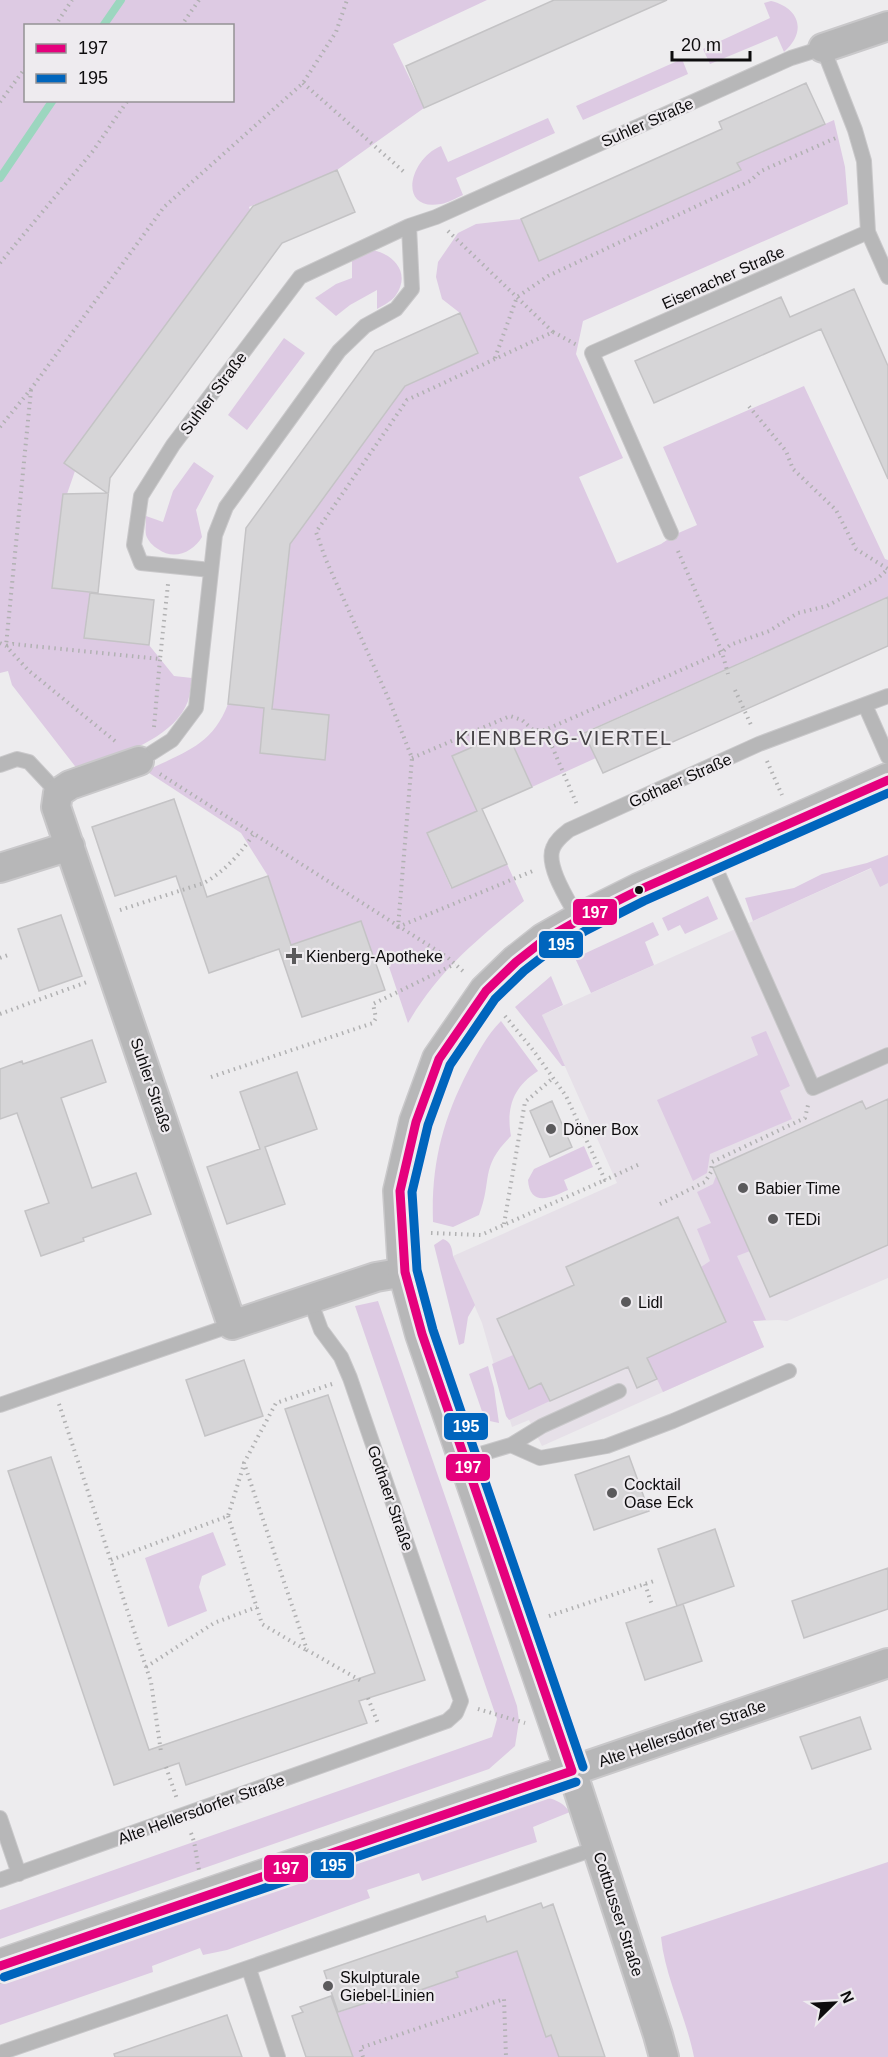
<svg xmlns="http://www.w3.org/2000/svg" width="888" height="2057" font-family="Helvetica,sans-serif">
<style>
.built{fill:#e6e0e8}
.green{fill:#ddcae3;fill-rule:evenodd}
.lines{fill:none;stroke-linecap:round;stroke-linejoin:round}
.stream{stroke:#9cd6bf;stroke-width:8}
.building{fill:#d6d5d7;stroke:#c4c3c5;stroke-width:1.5}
.service-casing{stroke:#c9c8ca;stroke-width:16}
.minor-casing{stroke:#c9c8ca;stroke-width:32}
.tertiary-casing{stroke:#c9c8ca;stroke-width:36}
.path{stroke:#b1b1b2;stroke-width:4;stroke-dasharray:1.5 4.5;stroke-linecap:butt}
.service{stroke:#b7b7b8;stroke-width:14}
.minor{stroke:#b7b7b8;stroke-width:28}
.tertiary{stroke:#b7b7b8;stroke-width:33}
.bus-1-casing{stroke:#eeebef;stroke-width:14}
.bus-2-casing{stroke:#eeebef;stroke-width:14}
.bus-1{stroke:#e5007d;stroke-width:9}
.bus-2{stroke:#0065bd;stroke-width:9}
.bus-dot{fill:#0d0c0d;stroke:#eeebef;stroke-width:2}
.poi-dot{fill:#5b5a5c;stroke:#eeebef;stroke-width:2}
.labels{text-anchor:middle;stroke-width:4.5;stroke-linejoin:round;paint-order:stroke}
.street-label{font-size:16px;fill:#0d0c0d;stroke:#eeebef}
.poi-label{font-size:16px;fill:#0d0c0d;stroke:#eeebef;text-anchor:start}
.quarter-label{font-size:20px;letter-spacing:1.5px;fill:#464346;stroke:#eeebef}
.line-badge{stroke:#eeebef;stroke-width:2}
.badge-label{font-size:16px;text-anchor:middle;font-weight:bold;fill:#fff}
</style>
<rect width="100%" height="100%" fill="#edecee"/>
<path class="built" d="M 888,861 L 888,1278 L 787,1321 L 778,1320 L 753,1321 L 764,1347 L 542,1446 L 529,1420 L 512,1427 L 482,1323 L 453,1256 L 617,1183 L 542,1015 Z"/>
<path class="green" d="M 0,0 L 487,0 L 393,44 L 424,108 L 337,170 L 249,207 L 254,220 L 232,234 L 65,463 L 75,471 L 67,494 L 63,494 L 52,588 L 90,592 L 85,638 L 149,645 L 174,676 L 192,678 C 191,685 190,694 188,701 C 174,740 114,757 78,770 L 12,685 L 8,671 L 0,673 ZM 26,26 L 232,26 L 232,100 L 26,100 Z
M 771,1 C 800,8 807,32 784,52 L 777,36 L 710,64 L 703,49 L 770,18 L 764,3 Z
M 682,59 L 688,74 L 583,120 L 576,106 Z
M 548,118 L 555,133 L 456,178 L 463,195 C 456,198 448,203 441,204 C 397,212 409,159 441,146 L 448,162 Z
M 834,120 L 845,167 L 848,204 L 583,321 L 576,354 L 623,458 L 579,477 L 617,563 L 661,544 L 676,534 L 697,525 L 663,447 L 804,386 L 885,559 L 888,560 L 888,597 L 737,664 L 738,669 L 718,679 L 715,674 L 585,732 L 596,758 L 532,787 L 507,732 L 452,756 L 477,811 L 427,833 L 451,888 L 507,864 L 524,901 C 477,940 440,969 408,1023 L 386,958 L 375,962 L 361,921 L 291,945 L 268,876 L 241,833 L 146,771 C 184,752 212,746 228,704 L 264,708 L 260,753 L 325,760 L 329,715 L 272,709 L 288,567 L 280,557 L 392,404 L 390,393 L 478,353 L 460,313 L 442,299 L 436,277 L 438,262 L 458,233 L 476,224 L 521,219 L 540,260 L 741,170 L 737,163 Z
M 372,250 C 394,254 411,273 396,295 C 392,301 384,305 377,309 L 377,290 L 350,305 L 336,316 L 315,298 L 336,284 L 352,278 L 352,258 Z
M 284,338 L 305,353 L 247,430 L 228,415 Z
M 194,462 L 214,476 L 196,510 L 202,537 C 193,552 174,561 158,549 C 153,546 148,541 146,535 C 145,529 146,522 146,516 L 163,522 L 173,491 Z
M 888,855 L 888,883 L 880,887 L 871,868 L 753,921 L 745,898 L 794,888 L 822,874 L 867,863 Z
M 708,896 L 718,919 L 685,934 L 680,925 L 668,931 L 662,918 Z
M 653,922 L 659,935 L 645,942 L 654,965 L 591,993 L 575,958 Z
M 551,976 L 563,1005 L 542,1015 L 565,1066 L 562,1066 L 515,1007 Z
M 501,1021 L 538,1071 C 513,1087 506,1108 511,1136 C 479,1168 493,1179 479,1215 L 453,1227 L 433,1222 C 431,1166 442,1121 468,1071 C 477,1054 487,1035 501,1021 Z
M 766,1031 L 790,1086 L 780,1091 L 792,1119 L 710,1154 L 707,1173 L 693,1181 L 657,1100 L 758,1055 L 751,1037 Z
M 584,1146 L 593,1167 L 564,1180 L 568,1190 C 552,1197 530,1208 528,1180 L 534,1169 Z
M 716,1176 L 750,1251 L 737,1256 L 766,1320 L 753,1321 L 764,1347 L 663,1392 L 647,1358 L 725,1322 L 701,1267 L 710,1261 L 697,1229 L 711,1223 L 697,1192 L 713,1184 Z
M 443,1239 C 451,1242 452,1248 453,1256 L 475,1305 L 468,1317 L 464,1343 L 459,1345 L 434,1245 Z
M 378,1301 L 517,1706 L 519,1721 L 515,1746 L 489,1769 L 0,1939 L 0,1910 L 492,1737 L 497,1719 L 355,1306 Z
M 513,1355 L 528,1388 L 541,1383 L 550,1401 L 509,1420 L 506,1416 L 492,1364 Z
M 488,1366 L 494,1388 L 499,1423 L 485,1420 L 469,1374 Z
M 213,1532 L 226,1565 L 202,1576 L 199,1587 L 207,1611 L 168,1627 L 145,1558 Z
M 545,1797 C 557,1800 563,1803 570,1812 L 533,1827 L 537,1842 L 422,1881 L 419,1873 L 367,1890 L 370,1898 L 227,1950 L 203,1955 L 200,1948 L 152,1966 L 153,1972 L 0,2025 L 0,1980 Z
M 888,1862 L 888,2057 L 694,2057 C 686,2016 665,1978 661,1937 Z
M 519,1940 L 546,2036 L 551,2035 L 559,2057 L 353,2057 L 337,2013 L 381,1998 L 382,2002 L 456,1972 L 499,1958 Z"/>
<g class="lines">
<path class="stream" d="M 103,26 L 121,0
M 0,178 L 53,100"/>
</g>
<path class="building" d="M 554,0 L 667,0 L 424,108 L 406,66 Z
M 806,83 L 825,124 L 737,163 L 741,170 L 539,261 L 521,219 L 722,129 L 719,122 Z
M 337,170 L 355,212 L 282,243 L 110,478 L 98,593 L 52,588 L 63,494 L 107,493 L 64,463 L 253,206 Z
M 854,289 L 888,366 L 888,479 L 821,329 L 654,403 L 635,361 L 781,297 L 790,317 Z
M 460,313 L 478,353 L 405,386 L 290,544 L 272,709 L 329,715 L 325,760 L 260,753 L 264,708 L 228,704 L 246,528 L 375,351 Z
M 90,593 L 154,600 L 149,645 L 84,638 Z
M 888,597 L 888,646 L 603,773 L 584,733 Z
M 507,732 L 532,787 L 482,809 L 507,864 L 452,888 L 427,833 L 477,811 L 452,756 Z
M 174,799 L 207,897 L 268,876 L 291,945 L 361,921 L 385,990 L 302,1017 L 279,949 L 209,973 L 176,876 L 115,896 L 92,827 Z
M 61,915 L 82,976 L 39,991 L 18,929 Z
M 92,1040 L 106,1082 L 61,1098 L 92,1188 L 136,1173 L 151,1214 L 83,1238 L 84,1241 L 41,1256 L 25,1211 L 49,1203 L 17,1113 L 0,1119 L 0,1069 L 22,1061 L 23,1064 Z
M 297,1072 L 317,1129 L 265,1147 L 285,1204 L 227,1224 L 207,1167 L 260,1149 L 240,1092 Z
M 888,1099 L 888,1245 L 770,1297 L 713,1168 L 862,1101 L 866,1109 Z
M 552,1101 L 572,1147 L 550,1157 L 530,1111 Z
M 678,1217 L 726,1322 L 647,1358 L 657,1379 L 637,1388 L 628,1367 L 550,1401 L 541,1383 L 529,1389 L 497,1319 L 574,1285 L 566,1267 Z
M 244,1360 L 263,1416 L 205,1436 L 186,1380 Z
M 328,1395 L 425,1680 L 359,1701 L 367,1723 L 186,1785 L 179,1763 L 114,1785 L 8,1471 L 51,1457 L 149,1750 L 375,1673 L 285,1409 Z
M 629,1456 L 649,1511 L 594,1530 L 575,1475 Z
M 715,1529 L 734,1586 L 677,1606 L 658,1549 Z
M 888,1568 L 888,1609 L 804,1638 L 792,1601 Z
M 683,1604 L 702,1661 L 645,1680 L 626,1623 Z
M 860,1717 L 871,1749 L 812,1769 L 800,1737 Z
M 541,1903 L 543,1908 L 553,1904 L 605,2057 L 559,2057 L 551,2035 L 546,2037 L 517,1951 L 456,1972 L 458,1977 L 435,1985 L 382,2003 L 381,1998 L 338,2012 L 324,1971 L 485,1916 L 487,1922 Z
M 331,1996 L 353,2057 L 306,2057 L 292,2016 L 303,2012 L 300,2007 Z
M 227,2015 L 242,2057 L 115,2057 L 114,2054 Z"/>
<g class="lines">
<defs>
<path id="service" d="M 671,533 L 592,353 L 868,232
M 211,570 L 141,563 L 134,545 L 141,496 L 173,445 L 300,277 L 409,226 L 436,217 L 791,58 L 823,48 L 855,130 L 864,161 L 868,232 L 888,277
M 865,705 L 888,757
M 139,761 L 172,740 L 196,708 L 215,535 L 226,507 L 339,351 L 365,326 L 396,309 L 412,289 L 409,226
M 0,765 L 17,759 L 29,762 L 58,793
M 711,858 L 813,1088 L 888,1055
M 579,920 C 570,903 545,866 553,848 C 556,840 563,835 569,830 L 759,744 L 888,696
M 0,1405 L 232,1325
M 511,1445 L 542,1426 L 619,1391
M 464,1459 L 511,1445 L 540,1458 L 607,1446 L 673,1421 L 789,1371
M 0,1818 L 19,1874
M 0,1880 L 447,1721 L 456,1713 L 461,1701 L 350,1378 L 341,1357 L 321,1330 L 310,1300
M 249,1969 L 278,2057
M 0,2053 L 597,1848"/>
<path id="minor" d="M 823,48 L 888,26
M 139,761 L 70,785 L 58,793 L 56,807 L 232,1325 L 376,1277 L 405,1272
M 0,868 L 70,846
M 664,2057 L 658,2035 L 572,1771 L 888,1663"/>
<path id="tertiary" d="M 0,1966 L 572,1771 L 422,1334 L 405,1272 L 400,1191 L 416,1122 L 439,1059 L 486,991 L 516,962 L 544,940 L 579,920 L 639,890 L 888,780"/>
</defs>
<use href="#service" class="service-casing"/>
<use href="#minor" class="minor-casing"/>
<use href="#tertiary" class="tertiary-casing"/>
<path class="path" d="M 55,26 L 72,0
M 181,26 L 199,0
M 303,83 L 404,172
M 0,102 L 26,67
M 448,231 L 553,332 L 407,400 L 316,532 L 326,560 L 390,702 L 412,758 L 398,927 L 535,870
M 0,263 L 93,151 L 128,100
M 553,332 L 577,345
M 495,358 L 517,297 L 548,276 L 750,181 L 761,171 L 838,137
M 31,390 L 6,646 L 13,644 L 160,659 L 168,584
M 0,427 L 31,389 L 164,207 L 303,83 L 336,32 L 347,0
M 678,551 L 722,652 L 728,674
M 0,643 L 6,646 L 28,670 L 115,741
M 735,690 L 752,727
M 154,727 L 160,659
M 545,730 L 578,807
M 412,758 L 510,716 L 522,720 L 533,730 L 545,730 L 722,652 L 730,645 L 769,631 L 798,613 L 827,606 L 877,579 L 888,569 L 856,549 L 836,510 L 793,469 L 786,451 L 747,404
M 767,761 L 782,795
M 160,774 L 447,957 L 465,973
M 120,910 L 204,883 C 225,871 240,854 253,835
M 0,958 L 8,955
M 0,1014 L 87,982
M 505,1016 L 533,1050 L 566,1096 L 605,1180 L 642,1163
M 211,1077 L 373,1023 L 376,1018 L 373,1004 L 455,964
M 660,1204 L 705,1182 L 711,1172 L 712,1162 L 805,1118 L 808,1105
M 504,1224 L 525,1102 L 553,1078
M 431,1233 L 481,1235 L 605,1180
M 332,1384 L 276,1403 L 244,1463 L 307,1650 L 363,1682
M 59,1404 L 151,1682 L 161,1752
M 228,1516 L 262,1624 L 306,1650
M 111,1560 L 228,1516 L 244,1464
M 645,1584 L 652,1605
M 549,1616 L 657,1580
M 146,1667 L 214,1623 L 257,1607
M 368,1698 L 379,1726
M 478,1709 L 525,1723
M 166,1767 L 177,1799
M 191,1833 C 196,1845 196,1857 199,1870
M 363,2057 L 360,2048 L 504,1999 L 506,2057"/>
<use href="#service" class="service"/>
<use href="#minor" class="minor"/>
<use href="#tertiary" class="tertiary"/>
<defs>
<path id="bus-1" d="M 572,1771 L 422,1334 L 405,1272 L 400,1191 L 416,1122 L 439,1059 L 486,991 L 516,962 L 544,940 L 579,920 L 639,890 L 888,780
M 0,1966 L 572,1771"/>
<path id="bus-2" d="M 583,1767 L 433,1330 L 417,1270 L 412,1192 L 428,1125 L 450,1065 L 495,999 L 524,971 L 551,950 L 585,931 L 644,901 L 888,793
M 4,1977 L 576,1782"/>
</defs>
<use href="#bus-1" class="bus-1-casing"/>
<use href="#bus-2" class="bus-2-casing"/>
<use href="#bus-1" class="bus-1"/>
<use href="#bus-2" class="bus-2"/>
</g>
<circle class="bus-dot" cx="639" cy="890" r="5"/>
<g class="poi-dot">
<path d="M291 947h6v6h6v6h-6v6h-6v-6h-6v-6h6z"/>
<circle cx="551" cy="1129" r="6"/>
<circle cx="743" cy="1188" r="6"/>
<circle cx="773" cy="1219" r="6"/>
<circle cx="626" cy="1302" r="6"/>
<circle cx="612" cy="1493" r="6"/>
<circle cx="328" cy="1986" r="6"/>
</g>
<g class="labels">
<g class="street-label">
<text transform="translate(647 122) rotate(-24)" y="6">Suhler Straße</text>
<text transform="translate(723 277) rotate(-24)" y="6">Eisenacher Straße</text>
<text transform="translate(213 393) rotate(-53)" y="6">Suhler Straße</text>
<text transform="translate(680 780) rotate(-24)" y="6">Gothaer Straße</text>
<text transform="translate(152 1085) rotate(71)" y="6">Suhler Straße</text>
<text transform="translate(391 1498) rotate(71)" y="6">Gothaer Straße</text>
<text transform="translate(682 1733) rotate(-19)" y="6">Alte Hellersdorfer Straße</text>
<text transform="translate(201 1809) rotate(-20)" y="6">Alte Hellersdorfer Straße</text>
<text transform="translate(619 1914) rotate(72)" y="6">Cottbusser Straße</text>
</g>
<g class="poi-label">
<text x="306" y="962">Kienberg-Apotheke</text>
<text x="563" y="1135">Döner Box</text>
<text x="755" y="1194">Babier Time</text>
<text x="785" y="1225">TEDi</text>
<text x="638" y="1308">Lidl</text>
<text x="624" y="1490">Cocktail<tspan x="624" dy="18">Oase Eck</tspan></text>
<text x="340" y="1983">Skulpturale<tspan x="340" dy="18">Giebel-Linien</tspan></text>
</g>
<g class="quarter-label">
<text x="564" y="745">KIENBERG-VIERTEL</text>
</g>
</g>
<g class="line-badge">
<rect x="572" y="898" width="46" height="28" rx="6" fill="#e5007d"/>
<rect x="538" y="930" width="46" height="29" rx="6" fill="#0065bd"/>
<rect x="443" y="1412" width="46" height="29" rx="6" fill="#0065bd"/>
<rect x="445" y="1453" width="46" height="29" rx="6" fill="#e5007d"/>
<rect x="310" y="1851" width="45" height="28" rx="6" fill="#0065bd"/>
<rect x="263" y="1854" width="46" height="29" rx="6" fill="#e5007d"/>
</g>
<g class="badge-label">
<text x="595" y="918">197</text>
<text x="561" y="950">195</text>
<text x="466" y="1432">195</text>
<text x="468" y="1473">197</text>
<text x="333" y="1871">195</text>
<text x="286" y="1874">197</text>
</g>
<rect x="24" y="24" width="210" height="78" fill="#eeebef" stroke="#949295" stroke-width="1.5"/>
<rect x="36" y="44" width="30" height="9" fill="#e5007d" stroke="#949295" stroke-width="1.5"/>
<text x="78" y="54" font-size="18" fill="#0d0c0d">197</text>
<rect x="36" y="74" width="30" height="9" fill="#0065bd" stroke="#949295" stroke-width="1.5"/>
<text x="78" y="84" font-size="18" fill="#0d0c0d">195</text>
<g transform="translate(834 2003) rotate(66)" stroke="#eeebef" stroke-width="4.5" paint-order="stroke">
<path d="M0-4.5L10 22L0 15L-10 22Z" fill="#0d0c0d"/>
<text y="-9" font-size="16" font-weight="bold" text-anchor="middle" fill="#0d0c0d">N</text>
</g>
<path d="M672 51v9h78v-9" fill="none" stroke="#0d0c0d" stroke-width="3"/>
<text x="681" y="51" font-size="18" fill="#0d0c0d" stroke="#eeebef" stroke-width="4.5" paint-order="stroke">20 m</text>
</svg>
